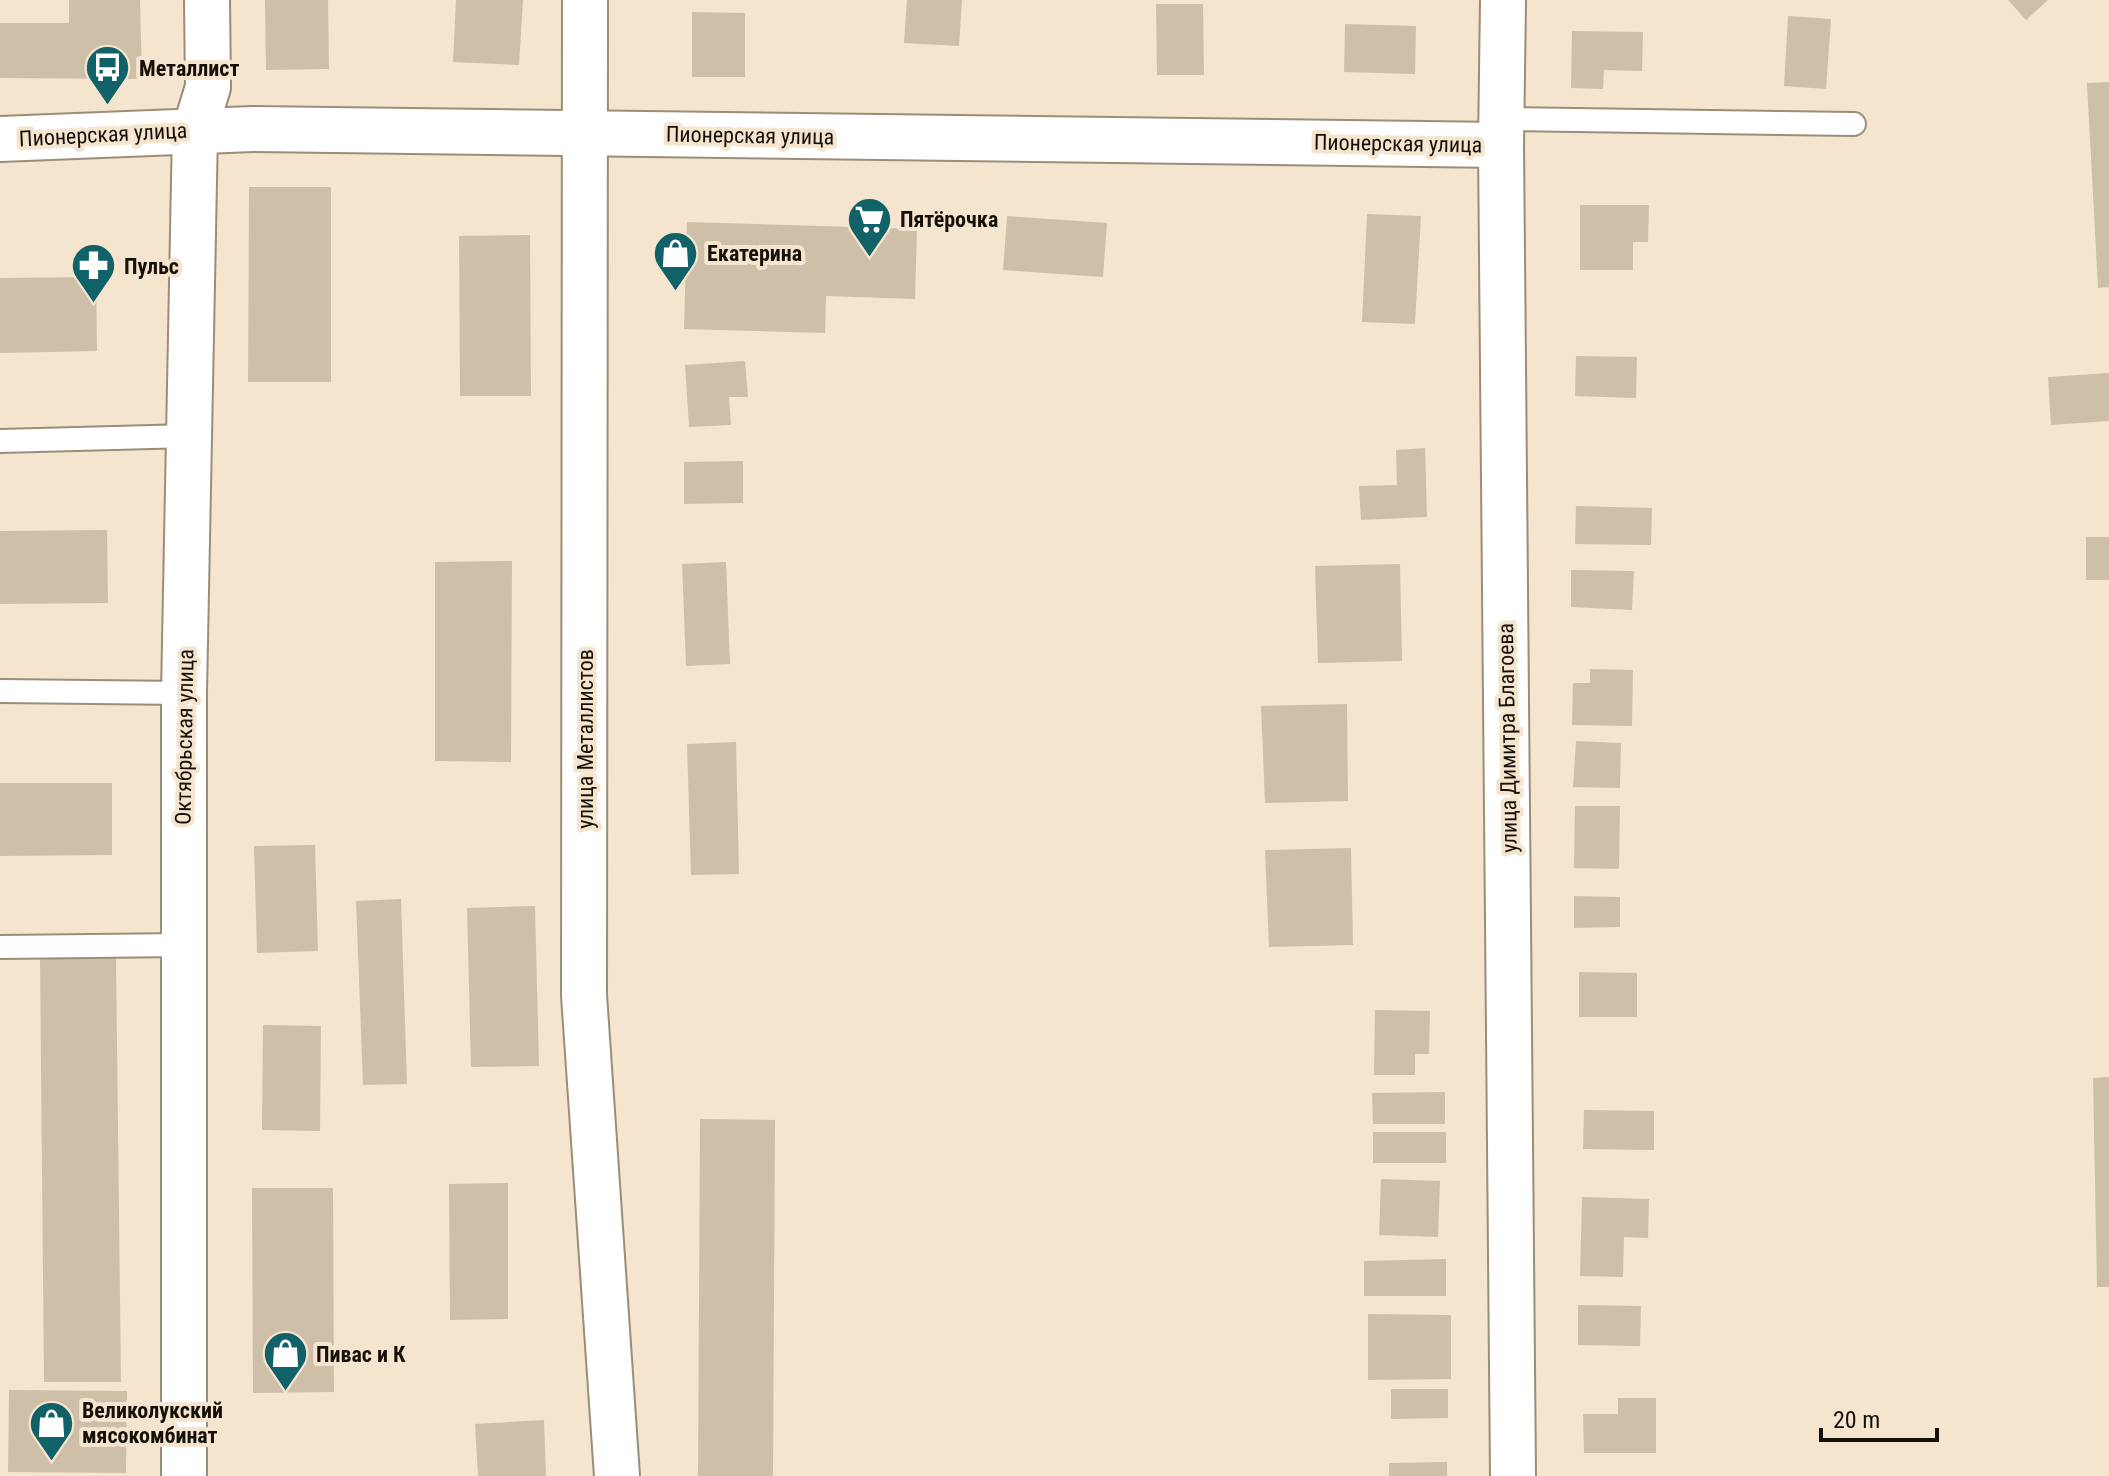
<svg xmlns="http://www.w3.org/2000/svg" width="2109" height="1476" font-family="'Roboto Condensed',sans-serif">
<style>
.building{fill:#cebfa9}
.lines{fill:none;stroke-linecap:round;stroke-linejoin:round}
.service-casing{stroke:#9b8d78;stroke-width:26}
.minor-casing{stroke:#9b8d78;stroke-width:48}
.tertiary-casing{stroke:#9b8d78;stroke-width:48}
.secondary-casing{stroke:#9b8d78;stroke-width:48}
.service{stroke:#fff;stroke-width:22}
.minor{stroke:#fff;stroke-width:44}
.tertiary{stroke:#fff;stroke-width:44}
.secondary{stroke:#fff;stroke-width:44}
.labels{text-anchor:middle;stroke-width:8;stroke-linejoin:round;paint-order:stroke}
.poi-label{font-size:22px;font-weight:bold;fill:#151009;stroke:#f5e5ce;text-anchor:start}
.street-label{font-size:22px;fill:#151009;stroke:#f5e5ce}
</style>
<rect width="100%" height="100%" fill="#f5e5ce"/>
<path class="building" d="M 69,0 L 140,0 L 142,79 L 0,78 L 0,23 L 69,23 Z
M 265,0 L 328,0 L 329,69 L 266,70 Z
M 456,0 L 523,0 L 519,65 L 453,62 Z
M 907,0 L 962,0 L 959,46 L 904,43 Z
M 2008,0 L 2048,0 L 2026,20 Z
M 1156,4 L 1203,4 L 1204,75 L 1157,75 Z
M 692,12 L 745,13 L 745,77 L 692,77 Z
M 1788,16 L 1831,19 L 1826,89 L 1784,86 Z
M 1345,24 L 1416,26 L 1415,74 L 1344,72 Z
M 1572,31 L 1643,32 L 1642,71 L 1604,70 L 1603,89 L 1571,88 Z
M 2109,82 L 2109,287 L 2098,288 L 2087,83 Z
M 249,187 L 331,187 L 331,382 L 248,382 Z
M 1580,205 L 1649,205 L 1648,242 L 1633,242 L 1633,270 L 1580,270 Z
M 1367,214 L 1421,216 L 1415,324 L 1362,322 Z
M 1007,216 L 1107,223 L 1103,277 L 1003,270 Z
M 687,222 L 917,229 L 915,299 L 826,296 L 825,333 L 684,329 Z
M 530,235 L 531,396 L 460,396 L 459,236 Z
M 96,277 L 97,351 L 0,353 L 0,278 Z
M 1576,356 L 1637,357 L 1636,398 L 1575,396 Z
M 745,361 L 748,397 L 729,397 L 731,425 L 689,427 L 685,365 Z
M 2109,373 L 2109,421 L 2051,425 L 2048,377 Z
M 1425,448 L 1427,517 L 1361,520 L 1359,486 L 1397,485 L 1396,450 Z
M 743,461 L 743,503 L 684,504 L 684,462 Z
M 1576,506 L 1652,508 L 1651,545 L 1575,544 Z
M 107,530 L 108,603 L 0,604 L 0,531 Z
M 2086,537 L 2109,537 L 2109,580 L 2086,580 Z
M 512,561 L 511,762 L 435,761 L 435,562 Z
M 726,562 L 730,664 L 686,666 L 682,564 Z
M 1400,564 L 1402,661 L 1318,663 L 1315,566 Z
M 1571,570 L 1634,571 L 1632,610 L 1571,607 Z
M 1590,669 L 1633,670 L 1632,726 L 1572,725 L 1573,683 L 1590,683 Z
M 1347,704 L 1348,801 L 1265,803 L 1261,706 Z
M 1576,741 L 1621,743 L 1620,788 L 1573,787 Z
M 736,742 L 739,874 L 691,875 L 687,744 Z
M 0,783 L 112,783 L 112,855 L 0,856 Z
M 1575,806 L 1620,806 L 1619,869 L 1574,868 Z
M 315,845 L 318,951 L 257,953 L 254,846 Z
M 1351,848 L 1353,945 L 1269,947 L 1265,850 Z
M 1574,896 L 1620,897 L 1620,927 L 1574,928 Z
M 401,899 L 407,1084 L 363,1085 L 356,901 Z
M 535,906 L 539,1066 L 471,1067 L 467,908 Z
M 116,958 L 121,1382 L 44,1382 L 40,959 Z
M 1579,972 L 1637,973 L 1637,1017 L 1579,1017 Z
M 1375,1010 L 1430,1011 L 1429,1054 L 1415,1054 L 1415,1075 L 1374,1075 Z
M 263,1025 L 321,1026 L 320,1131 L 262,1130 Z
M 2109,1077 L 2109,1287 L 2097,1287 L 2093,1078 Z
M 1445,1092 L 1445,1124 L 1373,1124 L 1372,1093 Z
M 1584,1110 L 1654,1111 L 1654,1150 L 1583,1149 Z
M 700,1119 L 775,1120 L 773,1476 L 698,1476 Z
M 1373,1132 L 1446,1132 L 1446,1163 L 1373,1163 Z
M 1381,1179 L 1440,1181 L 1438,1237 L 1379,1235 Z
M 508,1183 L 508,1319 L 450,1320 L 449,1184 Z
M 252,1188 L 333,1188 L 334,1392 L 253,1393 Z
M 1582,1197 L 1649,1199 L 1648,1238 L 1624,1237 L 1623,1277 L 1580,1276 Z
M 1446,1259 L 1446,1296 L 1364,1296 L 1364,1261 Z
M 1578,1305 L 1641,1306 L 1640,1346 L 1578,1345 Z
M 1368,1314 L 1451,1315 L 1451,1379 L 1368,1380 Z
M 1391,1389 L 1448,1389 L 1448,1418 L 1391,1419 Z
M 9,1390 L 127,1391 L 126,1473 L 8,1472 Z
M 1618,1398 L 1656,1398 L 1656,1453 L 1584,1453 L 1583,1414 L 1618,1414 Z
M 544,1420 L 546,1476 L 478,1476 L 475,1424 Z
M 1447,1462 L 1447,1476 L 1389,1476 L 1389,1463 Z"/>
<g class="lines">
<defs>
<path id="service" d="M 1501,119 L 1854,124
M 0,441 L 190,436
M 0,691 L 184,693
M 0,947 L 183,945"/>
<path id="minor" d="M 585,0 L 584,995 L 617,1476"/>
<path id="tertiary" d="M 195,130 L 208,87 L 207,0
M 1501,145 L 1513,1476"/>
<path id="secondary" d="M 0,139 L 253,129 L 1501,145 L 1503,0
M 184,1476 L 184,693 L 195,130"/>
</defs>
<use href="#service" class="service-casing"/>
<use href="#minor" class="minor-casing"/>
<use href="#tertiary" class="tertiary-casing"/>
<use href="#secondary" class="secondary-casing"/>
<use href="#service" class="service"/>
<use href="#minor" class="minor"/>
<use href="#tertiary" class="tertiary"/>
<use href="#secondary" class="secondary"/>
</g>
<defs>
<symbol id="bus-pin" viewBox="-11 -11 22 30"><path d="M0 17L-7.5 6A9.5 9.5 0 1 1 7.5 6Z" fill="#116169" stroke="#f5e5ce"/><path d="M-5-6H5V4H4V6H2V4H-2V6H-4V4H-5ZM-3.5-4V0h7V-4ZM-3.5 1.2v1.5H-2V1.2ZM2 1.2v1.5H3.5V1.2Z" fill="#fff"/></symbol>
<symbol id="supermarket-pin" viewBox="-11 -11 22 30"><path d="M0 17L-7.5 6A9.5 9.5 0 1 1 7.5 6Z" fill="#116169" stroke="#f5e5ce"/><path d="M-6-5.5h2.5l.6 2H6L4.5 2H-2.5L-4.4-4H-6ZM-1.5 3.2a1.3 1.3 0 1 0 .1 0ZM3 3.2a1.3 1.3 0 1 0 .1 0Z" fill="#fff"/></symbol>
<symbol id="shop-pin" viewBox="-11 -11 22 30"><path d="M0 17L-7.5 6A9.5 9.5 0 1 1 7.5 6Z" fill="#116169" stroke="#f5e5ce"/><path d="M-5-2.5h2.3a2.7 3.5 0 0 1 5.4 0H5L5.5 6h-11ZM-1.5-2.5h3a1.5 2.3 0 0 0-3 0Z" fill="#fff"/></symbol>
<symbol id="pharmacy-pin" viewBox="-11 -11 22 30"><path d="M0 17L-7.5 6A9.5 9.5 0 1 1 7.5 6Z" fill="#116169" stroke="#f5e5ce"/><path d="M-2-6h4v4h4v4h-4v4h-4v-4h-4v-4h4Z" fill="#fff"/></symbol>
</defs>
<g fill-rule="evenodd">
<use href="#bus-pin" x="82" y="42" width="51" height="69"/>
<use href="#supermarket-pin" x="844" y="194" width="51" height="69"/>
<use href="#shop-pin" x="650" y="228" width="51" height="69"/>
<use href="#pharmacy-pin" x="68" y="240" width="51" height="69"/>
<use href="#shop-pin" x="260" y="1328" width="51" height="69"/>
<use href="#shop-pin" x="26" y="1398" width="51" height="69"/>
</g>
<g class="labels">
<g class="poi-label">
<text x="139" y="76">Металлист</text>
<text x="900" y="227">Пятёрочка</text>
<text x="707" y="261">Екатерина</text>
<text x="124" y="274">Пульс</text>
<text x="316" y="1362">Пивас и К</text>
<text x="82" y="1418">Великолукский<tspan x="82" dy="25">мясокомбинат</tspan></text>
</g>
<g class="street-label">
<text transform="translate(103 134) rotate(-3)" y="8">Пионерская улица</text>
<text transform="translate(750 135) rotate(1)" y="8">Пионерская улица</text>
<text transform="translate(1398 143) rotate(1)" y="8">Пионерская улица</text>
<text transform="translate(184 737) rotate(-89)" y="8">Октябрьская улица</text>
<text transform="translate(1507 738) rotate(-91)" y="8">улица Димитра Благоева</text>
<text transform="translate(585 739) rotate(-90)" y="8">улица Металлистов</text>
</g>
</g>
<path d="M1821 1428v12h116v-12" fill="none" stroke="#151009" stroke-width="4"/>
<text x="1833" y="1428" font-size="24" fill="#151009" stroke="#f5e5ce" stroke-width="6" paint-order="stroke">20 m</text>
</svg>
